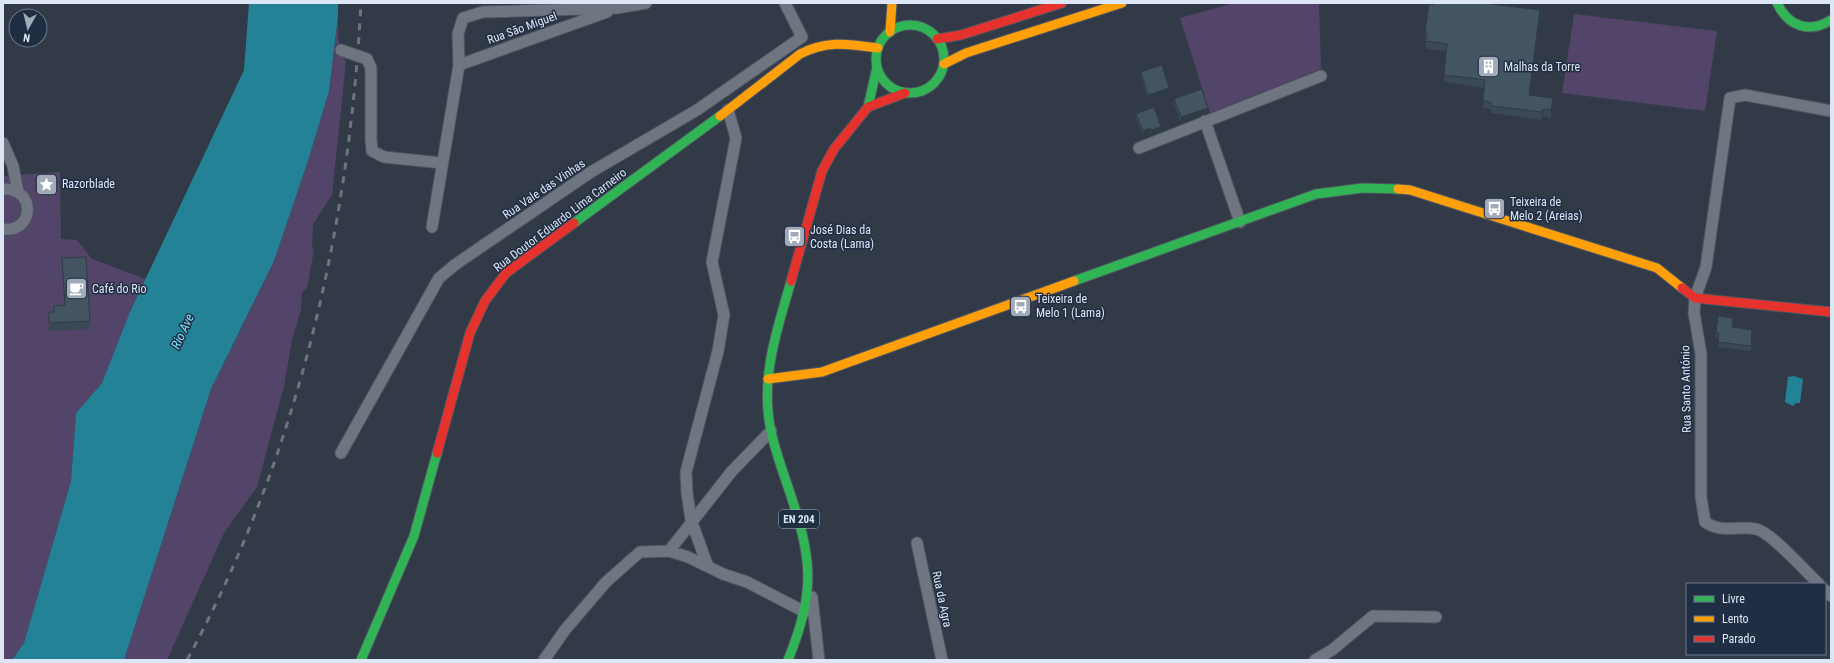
<svg xmlns="http://www.w3.org/2000/svg" width="1834" height="663" font-family="'Roboto Condensed',sans-serif">
<style>
.green{fill:#534469}
.water{fill:#238296}
.lines{fill:none;stroke-linecap:round;stroke-linejoin:round}
.street-casing{stroke:#4e5660;stroke-width:13}
.fast-casing{stroke:#4e5660;stroke-width:11}
.slow-casing{stroke:#4e5660;stroke-width:11}
.jam-casing{stroke:#4e5660;stroke-width:11}
.street{stroke:#707681;stroke-width:11}
.fast{stroke:#30b455;stroke-width:9}
.slow{stroke:#ff9f0a;stroke-width:9}
.jam{stroke:#e5322d;stroke-width:9}
.rail{stroke:#6e747e;stroke-width:3;stroke-dasharray:7 7;stroke-linecap:butt}
.wall{fill:#3a4954}
.shaded-wall{fill:#2f3c45}
.building{fill:#435562;stroke:#2f3c45}
.labels{text-anchor:middle;stroke-width:3;stroke-linejoin:round;paint-order:stroke}
.shield{fill:#202e44;stroke:#a4afc0;stroke-width:1}
.shield-label{font-size:11px;font-weight:bold;fill:#dde6f5}
.street-label{font-size:12px;fill:#dde6f5;stroke:#202e44}
.poi-label{font-size:12px;fill:#dde6f5;stroke:#202e44;text-anchor:start}
.water-label{font-size:13px;font-style:italic;fill:#7ee2f9;stroke:#202e44}
</style>
<rect width="100%" height="100%" fill="#323a47"/>
<path class="green" d="M 1234,3 L 1319,3 L 1321,69 L 1210,113 L 1180,18 Z
M 1574,14 L 1717,31 L 1705,111 L 1562,93 Z
M 338,16 C 338,33 337,47 346,62 L 332,195 L 313,224 L 312,246 L 314,250 L 307,288 L 302,292 L 301,310 L 292,340 L 284,386 L 257,487 L 224,533 L 167,660 L 124,660 L 211,389 L 274,261 L 308,161 L 329,91 Z
M 60,172 L 61,239 L 77,240 L 92,259 L 146,279 L 102,383 L 76,413 L 71,481 L 24,643 L 12,660 L 3,660 L 3,176 Z"/>
<path class="water" d="M 249,3 L 338,3 L 338,16 L 329,91 L 308,161 L 274,261 L 211,389 L 124,660 L 12,660 L 24,643 L 71,481 L 76,413 L 102,383 L 130,312 L 244,70 Z
M 1794,376 L 1803,379 L 1800,403 L 1796,403 L 1793,406 L 1785,402 L 1788,377 Z"/>
<g class="lines">
<defs>
<path id="street" d="M 341,50 L 367,59 L 371,68 L 371,139 L 372,151 L 384,157 L 442,163
M 459,65 L 607,12
M 1205,121 L 1240,222
M 3,143 L 13,166 L 18,192
M 1139,148 L 1321,76
M 3,189 C 37,188 34,233 3,229
M 432,227 L 459,65 L 458,34 L 463,18 L 483,12 L 617,8 L 646,3
M 341,453 L 439,278 L 456,264 L 591,172 L 697,110 L 802,37 L 785,3
M 917,543 L 942,660
M 669,551 L 688,557 L 723,574 L 747,582 L 805,612
M 707,564 L 691,520 L 687,493 L 686,472 L 718,351 L 724,315 L 712,262 L 736,138 L 728,110
M 1819,584 C 1806,572 1771,532 1756,529 C 1738,525 1722,534 1705,522 L 1701,497 L 1701,354 L 1694,313 L 1695,298 L 1706,267 L 1730,98 L 1745,95 L 1831,111
M 1825,590 L 1831,596
M 812,597 L 819,660
M 544,660 L 565,630 L 606,582 L 640,552 L 669,551 L 732,471 L 771,431
M 1315,660 L 1332,650 L 1373,616 L 1436,617"/>
<path id="fast" d="M 1777,3 C 1788,26 1809,34 1831,20
M876 59a34 34 0 1 1 68 0a34 34 0 1 1-68 0Z
M 868,107 L 877,67
M 574,223 L 720,116
M 1074,281 L 1316,194 L 1363,188 L 1398,189
M 361,660 L 414,536 L 437,453
M 788,660 C 817,588 812,557 787,484 C 779,460 770,436 768,411 C 764,366 779,324 791,281"/>
<path id="slow" d="M 890,32 L 892,3
M 944,64 L 966,53 L 1122,3
M 720,116 L 800,54 C 828,40 848,44 878,48
M 1398,189 L 1410,190 L 1657,268 L 1682,288
M 768,379 L 822,372 L 1074,281"/>
<path id="jam" d="M 937,39 L 961,35 L 1062,3
M 791,281 L 822,171 L 834,149 L 868,107 L 905,93
M 1682,288 L 1695,298 L 1831,312
M 437,453 L 470,333 L 485,301 L 506,273 L 574,223"/>
</defs>
<use href="#street" class="street-casing"/>
<use href="#fast" class="fast-casing"/>
<use href="#slow" class="slow-casing"/>
<use href="#jam" class="jam-casing"/>
<use href="#street" class="street"/>
<use href="#fast" class="fast"/>
<use href="#slow" class="slow"/>
<use href="#jam" class="jam"/>
<path class="rail" d="M 187,660 C 297,458 349,231 361,3"/>
</g>
<path class="wall" d="M 1433,5 L 1540,17 L 1530,95 L 1553,105 L 1551,118 L 1543,116 L 1542,120 L 1491,113 L 1491,109 L 1483,108 L 1484,88 L 1444,82 L 1446,51 L 1426,49 L 1426,40 L 1425,39 L 1425,32 Z
M 1141,72 L 1169,93 L 1148,100 L 1141,77 Z
M 1174,99 L 1208,113 L 1181,122 L 1174,104 Z
M 1136,114 L 1161,132 L 1151,135 L 1150,133 L 1143,136 L 1136,119 Z
M 62,258 L 90,321 L 90,329 L 49,331 L 49,312 L 54,312 L 64,305 Z
M 1733,323 L 1732,327 L 1752,335 L 1751,351 L 1718,347 L 1718,338 L 1716,338 L 1716,332 Z"/>
<path class="shaded-wall" d="M 1540,10 L 1540,17 L 1529,102 L 1529,95 Z
M 1169,88 L 1169,93 L 1148,100 L 1148,95 Z
M 1553,98 L 1553,105 L 1551,118 L 1551,110 Z
M 1208,108 L 1208,113 L 1181,122 L 1181,117 Z
M 1543,109 L 1543,116 L 1542,120 L 1542,112 Z
M 1161,127 L 1161,132 L 1151,135 L 1151,130 Z
M 1150,128 L 1150,133 L 1143,136 L 1143,131 Z"/>
<path class="building" d="M 1433,3 L 1483,3 L 1540,10 L 1529,95 L 1553,98 L 1551,110 L 1543,109 L 1542,112 L 1491,106 L 1491,102 L 1483,101 L 1485,80 L 1444,75 L 1447,44 L 1426,41 L 1427,32 L 1425,32 L 1429,4 L 1433,5 Z
M 1162,65 L 1169,88 L 1148,95 L 1141,72 Z
M 1202,89 L 1208,108 L 1181,117 L 1174,99 Z
M 1154,107 L 1161,127 L 1151,130 L 1150,128 L 1143,131 L 1136,114 Z
M 86,257 L 90,321 L 49,323 L 49,312 L 54,312 L 54,306 L 65,305 L 62,258 Z
M 1718,316 L 1733,318 L 1732,327 L 1752,330 L 1751,346 L 1718,342 L 1719,333 L 1716,332 Z"/>
<defs>
<symbol id="building-square" viewBox="-11 -11 22 22"><rect x="-9" y="-9" width="18" height="18" rx="4" fill="#a1aab8" stroke="#202e44"/><path d="M-4-6H4V6H1V3H-1V6H-4ZM-2.5-4.3h1.7v1.8h-1.7ZM.8-4.3h1.7v1.8H.8ZM-2.5-1h1.7V.8h-1.7ZM.8-1h1.7V.8H.8Z" fill="#fff"/></symbol>
<symbol id="sight-square" viewBox="-11 -11 22 22"><rect x="-9" y="-9" width="18" height="18" rx="4" fill="#a1aab8" stroke="#202e44"/><path d="M0-6L1.8-2.2L6-1.7L2.9 1.2L3.7 5.4L0 3.3L-3.7 5.4L-2.9 1.2L-6-1.7L-1.8-2.2Z" fill="#fff"/></symbol>
<symbol id="bus-square" viewBox="-11 -11 22 22"><rect x="-9" y="-9" width="18" height="18" rx="4" fill="#a1aab8" stroke="#202e44"/><path d="M-5-6H5V4H4V6H2V4H-2V6H-4V4H-5ZM-3.5-4V0h7V-4ZM-3.5 1.2v1.5H-2V1.2ZM2 1.2v1.5H3.5V1.2Z" fill="#fff"/></symbol>
<symbol id="cafe-square" viewBox="-11 -11 22 22"><rect x="-9" y="-9" width="18" height="18" rx="4" fill="#a1aab8" stroke="#202e44"/><path d="M-5.5-4.5H6V0H3Q3 3.5 0 3.5H-2.5Q-5.5 3.5-5.5 0ZM3-3.2v2h1.7v-2ZM-6 4.5H4V6H-6Z" fill="#fff"/></symbol>
</defs>
<g fill-rule="evenodd">
<use href="#building-square" x="1476" y="54" width="25" height="25"/>
<use href="#sight-square" x="34" y="172" width="25" height="25"/>
<use href="#bus-square" x="1482" y="196" width="25" height="25"/>
<use href="#bus-square" x="782" y="224" width="25" height="25"/>
<use href="#cafe-square" x="64" y="276" width="25" height="25"/>
<use href="#bus-square" x="1008" y="294" width="25" height="25"/>
</g>
<g class="labels">
<rect class="shield" x="779" y="510" width="40" height="18" rx="3"/>
<g class="shield-label">
<text x="799" y="523">EN 204</text>
</g>
<g class="street-label">
<text transform="translate(522 28) rotate(-20)" y="4">Rua São Miguel</text>
<text transform="translate(544 189) rotate(-34)" y="4">Rua Vale das Vinhas</text>
<text transform="translate(560 220) rotate(-37)" y="4">Rua Doutor Eduardo Lima Carneiro</text>
<text transform="translate(1686 389) rotate(-91)" y="4">Rua Santo António</text>
<text transform="translate(942 599) rotate(78)" y="4">Rua da Agra</text>
</g>
<g class="poi-label">
<text x="1504" y="71">Malhas da Torre</text>
<text x="62" y="188">Razorblade</text>
<text x="1510" y="206">Teixeira de<tspan x="1510" dy="14">Melo 2 (Areias)</tspan></text>
<text x="810" y="234">José Dias da<tspan x="810" dy="14">Costa (Lama)</tspan></text>
<text x="92" y="293">Café do Rio</text>
<text x="1036" y="303">Teixeira de<tspan x="1036" dy="14">Melo 1 (Lama)</tspan></text>
</g>
<g class="water-label">
<text transform="translate(182 331) rotate(-65)" y="5">Rio Ave</text>
</g>
</g>
<rect width="1834" height="663" fill="none" stroke="#dde6f5" stroke-width="8"/>
<rect x="1686" y="583" width="140" height="72" fill="#202e44" stroke="#6c788b"/>
<rect x="1694" y="596" width="20" height="6" fill="#30b455" stroke="#6c788b"/>
<text x="1722" y="603" font-size="12" fill="#dde6f5">Livre</text>
<rect x="1694" y="616" width="20" height="6" fill="#ff9f0a" stroke="#6c788b"/>
<text x="1722" y="623" font-size="12" fill="#dde6f5">Lento</text>
<rect x="1694" y="636" width="20" height="6" fill="#e5322d" stroke="#6c788b"/>
<text x="1722" y="643" font-size="12" fill="#dde6f5">Parado</text>
<g transform="translate(28 28) rotate(188)"><circle r="19" fill="#202e44" stroke="#6c788b"/>
<path d="M0-3L7 15L0 10L-7 15Z" fill="#a1aab8"/>
<text y="-6" font-size="11" font-weight="bold" text-anchor="middle" fill="#dde6f5">N</text>
</g>
</svg>
